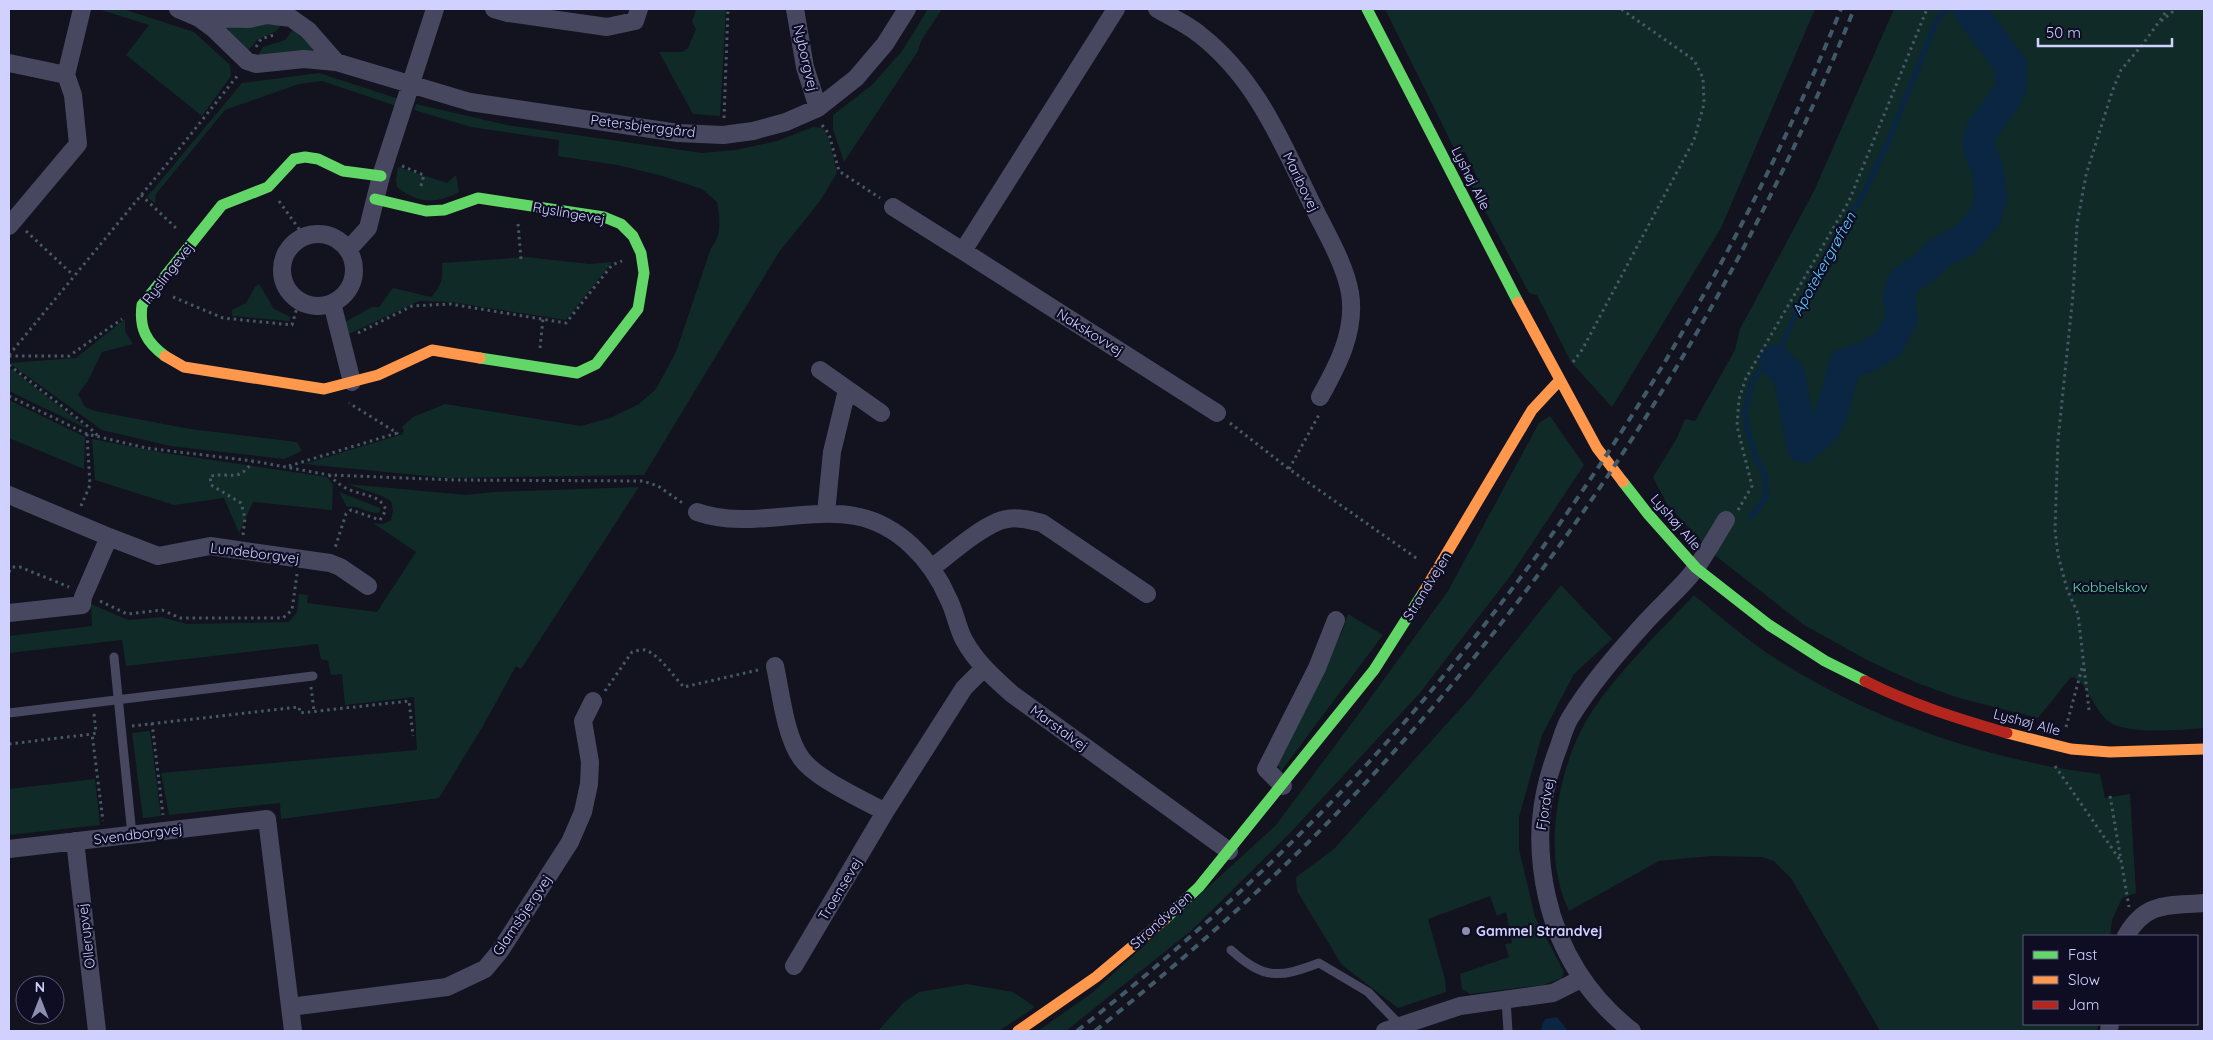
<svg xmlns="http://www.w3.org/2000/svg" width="2213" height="1040" font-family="Quicksand,sans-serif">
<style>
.green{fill:#102a28}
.water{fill:#0b2642}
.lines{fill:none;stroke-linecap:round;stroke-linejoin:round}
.stream{stroke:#0b2642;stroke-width:5.5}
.river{stroke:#0b2642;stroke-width:32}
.path{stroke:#475964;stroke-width:3;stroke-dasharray:2.5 4;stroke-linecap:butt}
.lane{stroke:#474860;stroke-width:9}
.street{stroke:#474860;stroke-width:18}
.fast{stroke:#63d668;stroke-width:11}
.slow{stroke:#ff974d;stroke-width:11}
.jam{stroke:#b3261e;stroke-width:11}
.rail{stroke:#3f5966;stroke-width:4;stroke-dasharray:8 6;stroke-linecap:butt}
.poi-dot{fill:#8e8eb1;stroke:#0e0d24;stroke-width:2}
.labels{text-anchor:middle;stroke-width:4.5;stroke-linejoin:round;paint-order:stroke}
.street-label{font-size:14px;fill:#d0d1ff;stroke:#0e0d24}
.park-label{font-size:14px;fill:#59e3ae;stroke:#0e0d24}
.poi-label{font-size:14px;font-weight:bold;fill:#d0d1ff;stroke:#0e0d24;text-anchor:start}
.water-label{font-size:15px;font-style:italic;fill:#5ec9ff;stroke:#0e0d24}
</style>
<rect width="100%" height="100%" fill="#13121f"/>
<path class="green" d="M 98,9 L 123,9 L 194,32 L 230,65 L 231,76 L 202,116 L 126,55 L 149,25 Z
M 696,9 L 726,9 L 720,116 L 693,114 L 659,52 L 682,52 L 688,48 L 696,29 L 692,22 Z
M 928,9 L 942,9 L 921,41 L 918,51 L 844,162 L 833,129 L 833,115 L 872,85 L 902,51 Z
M 1385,9 L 1815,9 L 1721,228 L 1612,407 L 1571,362 L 1537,295 L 1529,293 L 1472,186 L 1479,181 L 1465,152 L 1456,152 Z
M 1894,9 L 2204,9 L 2204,728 C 2181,730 2133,734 2113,724 C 2094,715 2087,678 2071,677 L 2038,718 L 1959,698 L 1917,683 L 1871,662 L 1804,625 L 1712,553 L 1667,504 L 1653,477 L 1677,438 L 1685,419 L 1695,421 L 1735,350 L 1740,329 L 1814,191 Z
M 284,22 L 276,31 L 257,40 L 247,52 L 235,41 L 225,26 Z
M 295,27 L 316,52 L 257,57 L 263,47 L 285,40 Z
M 319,73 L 399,99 L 396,106 L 322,81 L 299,84 L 225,110 L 156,194 L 155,203 L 147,197 L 242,83 Z
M 416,104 L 507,125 L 702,153 L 736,150 L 777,141 L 813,127 L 823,128 L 829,139 L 837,173 L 820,201 L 779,252 L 644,475 L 448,478 L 304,464 L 403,434 L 404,431 L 402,427 L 413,417 L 445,404 L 581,426 L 610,418 L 639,404 L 656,389 L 676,352 L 711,248 C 722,236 720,218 717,202 L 702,189 L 659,175 L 617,165 L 558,156 L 559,140 L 471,127 L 414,110 Z
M 398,167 L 447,183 L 456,175 L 459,192 C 436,204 419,204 397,187 L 396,179 Z
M 526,257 L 589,264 L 612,262 L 566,320 L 451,302 L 419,301 L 347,335 L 343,323 L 372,307 L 379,307 L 393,288 L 431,297 C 442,286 443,278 442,263 Z
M 259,284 L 274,309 L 290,317 L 290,321 L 232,316 L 232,310 L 246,303 L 255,287 Z
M 125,319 L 125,331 L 133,344 L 102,352 L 88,381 L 78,394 L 85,407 L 95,411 L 190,429 L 297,442 L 302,451 L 284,459 L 170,446 L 102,430 L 9,363 L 76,358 Z
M 9,367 L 88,429 L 9,391 Z
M 9,400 L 85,437 L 84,469 L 9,438 Z
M 1550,416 L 1584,465 L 1511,575 L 1419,694 L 1289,834 L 1192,930 L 1066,1031 L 1038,1031 L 1092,993 L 1276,825 L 1366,704 L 1448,591 L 1539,423 Z
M 92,439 L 165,453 L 327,477 L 333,485 L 332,510 L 253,502 L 239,533 L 224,498 L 174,505 L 95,480 Z
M 347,484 L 466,495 L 494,492 L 639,487 L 521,669 L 516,666 L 483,726 L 439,798 L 281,819 L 280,803 L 169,815 L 161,773 L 417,750 L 414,697 L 345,705 L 342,674 L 331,675 L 328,661 L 321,659 L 318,644 L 126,666 L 122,640 L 9,653 L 9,636 L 92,626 L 91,604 L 128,620 L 161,617 L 187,624 L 289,622 L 297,612 L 299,594 L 308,595 L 307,603 L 377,612 L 416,552 L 373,523 L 383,524 L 391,520 L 393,510 L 391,501 L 380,495 Z
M 339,492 L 380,508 L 380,512 C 371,516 358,504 347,507 Z
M 1561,585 L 1612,639 L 1574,674 L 1542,735 L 1519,817 L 1519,849 L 1535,917 L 1564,972 L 1562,978 L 1543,985 L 1470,994 L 1462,989 L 1460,974 L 1509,957 L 1505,944 L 1512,943 L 1506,912 L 1497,916 L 1490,896 L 1428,919 L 1445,979 L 1446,992 L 1398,1008 L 1342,965 L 1297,891 L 1296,877 L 1333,850 L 1470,698 Z
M 1693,596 L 1695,596 C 1721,617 1748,641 1776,659 C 1874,721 1986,760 2100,774 L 2105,798 L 2130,794 L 2136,893 L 2122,898 L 2112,920 L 2110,936 L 2024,936 L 2024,1024 L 2098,1024 L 2097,1031 L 1880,1031 L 1791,878 L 1774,861 L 1762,857 L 1711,856 L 1659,861 L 1569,911 C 1565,902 1561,892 1559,882 C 1546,830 1563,754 1593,710 C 1621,668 1659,633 1693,596 Z
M 1348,614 L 1383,635 L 1281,771 L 1278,764 L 1342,632 Z
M 150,731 L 161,816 L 143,818 L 132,733 Z
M 95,779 L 100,825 L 9,835 L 9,789 Z
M 967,984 L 1013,992 L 1035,1007 L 999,1031 L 878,1031 L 903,1003 L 919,992 Z"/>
<path class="water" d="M 1557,1017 L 1568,1031 L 1540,1031 L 1545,1019 Z"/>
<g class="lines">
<path class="stream" d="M 1751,517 L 1766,497 L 1765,475 L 1756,458 L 1747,428 L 1745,411 L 1752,382 L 1762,368 L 1775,361 L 1793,319 L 1866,189 L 1888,142 L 1937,20 L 1947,9"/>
<path class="river" d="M 1969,9 L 2011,66 L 2011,86
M 1775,361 L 1789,375 L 1803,447 L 1824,429 L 1832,412 L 1845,364 L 1867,357 L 1888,344 L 1902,318 L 1899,297 L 1902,284 L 1911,276 L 1927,266 L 1939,253 L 1965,240 L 1985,217 L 1991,199 L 1988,171 L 1979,147 L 1979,138 L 1982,130 L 2006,97"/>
<path class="path" d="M 2161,21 L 2176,9
M 256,47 L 261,39 L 277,34
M 724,118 L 728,9
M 822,125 L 829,134 L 839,171 L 880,198
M 402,166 L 424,175 L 420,189
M 141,195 L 177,229
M 279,201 L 299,229 L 302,237
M 518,224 L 521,259
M 26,231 L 73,275
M 173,297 L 223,318 L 292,325 L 299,301
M 358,333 L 412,306 L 450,304 L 566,323 L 612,265 L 622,261
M 540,348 L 543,319
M 9,355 L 171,159 L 238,75
M 9,356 L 69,356 L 122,319
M 1573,362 L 1582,350 L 1694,140 L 1704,104 L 1703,78 L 1694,60 L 1621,9
M 9,365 L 90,428 L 98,436
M 9,396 L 87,434 L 146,448 L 253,461 L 329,475 L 455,480 L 643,481 L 658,486 L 684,504
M 1230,423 L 1289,469 L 1419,560
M 289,466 L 397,433 L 349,403
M 1289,469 L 1320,413
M 329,475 C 336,482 343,488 353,491 C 366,496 380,495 386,510 L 380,520 L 351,510 L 346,514 L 335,548
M 81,506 L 90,485 L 87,434
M 1738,510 L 1752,486 L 1737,426 L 1739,399 L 1746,378 L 1849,201 L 1927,9
M 243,535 L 245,518 L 241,503 L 211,485 L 210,476 C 232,472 238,483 253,461
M 9,572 L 12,567 L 20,567 L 69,587
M 100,601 L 127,614 L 162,610 L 180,618 L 283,618 L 292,610 L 297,574
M 311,687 L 314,711
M 605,691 L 632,652 C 636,651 641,649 645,650 C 660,655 673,676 684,687 L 758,670
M 2089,710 L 2078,614 L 2067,589 L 2058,555 L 2055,530 L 2058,440 L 2073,295 L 2077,224 L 2086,175 L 2112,92 L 2121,70 L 2143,44 L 2168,9
M 94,714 L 96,733 L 92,734 L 103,821
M 152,723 L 163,815
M 132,726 L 299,707 L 300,713 L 409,701 L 413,736
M 2066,727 L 2082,668
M 9,744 L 92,734
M 2055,766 L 2120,860
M 2110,796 L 2129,907"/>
<path class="lane" d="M 114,657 L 132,835
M 9,713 L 313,676
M 1231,950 C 1264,980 1279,978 1319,963 L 1368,992 L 1400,1025
M 1506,1000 L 1508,1031"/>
<path class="street" d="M 178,9 L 199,18 L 214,29 L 247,61 L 256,64 L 304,59 L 336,62 L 470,102 L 678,133 L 723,135 L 753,131 L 786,122 L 818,108 L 856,78 L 885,44 L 907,9
M 494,9 L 508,13 L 607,27 L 635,21 L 639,9
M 795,9 L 805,67 L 818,108
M 1116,9 L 963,251 L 1217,413
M 1157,9 C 1171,17 1187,24 1199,34 C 1257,79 1282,143 1313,206 C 1326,233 1345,264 1350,293 C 1356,331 1338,365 1320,397
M 199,18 L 249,19 L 267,15 L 291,18 L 308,30 L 336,62
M 9,63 L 66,75
M 893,207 L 963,251
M 9,226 L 78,144 L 73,95 L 66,75 L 82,9
M282 270a36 36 0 1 1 72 0a36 36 0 1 1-72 0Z
M 348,250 L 368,228 L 381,176 L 435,9
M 332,303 L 352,382
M 820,370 L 881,413
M 9,495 L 109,537 L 158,556 L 210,546 L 330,563 L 340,567 L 368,586
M 697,512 C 748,530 803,507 855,516 C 898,524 931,559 948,598 C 955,611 957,627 964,640 C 976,662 994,678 1012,694 L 1229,851
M 826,513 L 832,452 L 847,390
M 932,568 C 950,554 986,522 1007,519 C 1019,517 1030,520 1042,523 L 1147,594
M 9,613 L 82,605 L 83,597 L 109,537
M 775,666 C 781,694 785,735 801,758 C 816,779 862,799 885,812
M 1283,786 L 1266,769 L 1317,668 L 1336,620
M 75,841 L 97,1031
M 9,849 L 267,819 L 293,1031
M 2126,936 C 2146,901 2168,906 2204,903
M 794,966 L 885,812 L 964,688 L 984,668
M 290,1007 L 447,987 L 485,969 L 500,951 L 570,842 L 583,812 L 589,784 L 590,762 L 583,721 L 593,701
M 1385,1031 L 1460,1006 L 1553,993 L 1581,979
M 1632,1031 C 1589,998 1559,951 1547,897 C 1535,843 1539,797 1559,746 C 1562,737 1565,726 1570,718 C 1590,685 1616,655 1642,626 C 1657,609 1674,594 1689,577 C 1703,560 1714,539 1726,520
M 2109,1031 L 2110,1024"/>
<path class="fast" d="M 1367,9 L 1518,302
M 375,199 L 426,211 L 444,210 L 478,198 L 604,217 L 621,224 L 633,236 L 641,253 L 644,273 L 638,309 L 596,364 L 577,373 L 480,358
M 165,356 C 146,342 139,328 142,305 L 222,205 L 268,187 L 294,159 L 305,157 L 318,159 L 343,171 L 381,176
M 1623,482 L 1648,514 L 1696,568 L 1769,625 L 1825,661 L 1865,681
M 1165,919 L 1199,887 L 1374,670 L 1423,593"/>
<path class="slow" d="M 1518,302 L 1597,448 L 1623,482
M 165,356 L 184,367 L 324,389 L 378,375 L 432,350 L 480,358
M 1423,593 L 1532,410 L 1559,381
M 2007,733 L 2071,749 L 2110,752 L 2204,749
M 1018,1031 L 1096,977 L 1165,919"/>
<path class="jam" d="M 1865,681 C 1910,704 1959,719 2007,733"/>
<path class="rail" d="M 1077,1031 C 1199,935 1314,828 1415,710 C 1594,500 1737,264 1841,9
M 1095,1031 C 1181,962 1264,889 1340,810 C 1560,580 1736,304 1854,9"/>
</g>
<circle class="poi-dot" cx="1466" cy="931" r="5"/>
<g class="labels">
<g class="street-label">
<text transform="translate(806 58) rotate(77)" y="5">Nyborgvej</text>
<text transform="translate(643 126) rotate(7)" y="5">Petersbjerggård</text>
<text transform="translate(1471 178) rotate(63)" y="5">Lyshøj Alle</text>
<text transform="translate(1301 182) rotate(64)" y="5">Maribovej</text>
<text transform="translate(569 213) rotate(10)" y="5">Ryslingevej</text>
<text transform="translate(168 273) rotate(-52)" y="5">Ryslingevej</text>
<text transform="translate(1090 332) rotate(32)" y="5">Nakskovvej</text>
<text transform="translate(1676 522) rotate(49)" y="5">Lyshøj Alle</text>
<text transform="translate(255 553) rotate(7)" y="5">Lundeborgvej</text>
<text transform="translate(1427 586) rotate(-58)" y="5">Strandvejen</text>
<text transform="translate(2027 722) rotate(15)" y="5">Lyshøj Alle</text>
<text transform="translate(1059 728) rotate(36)" y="5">Marstalvej</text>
<text transform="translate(1545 804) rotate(-81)" y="5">Fjordvej</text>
<text transform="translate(138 834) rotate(-7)" y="5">Svendborgvej</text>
<text transform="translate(840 889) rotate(-59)" y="5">Troensevej</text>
<text transform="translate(522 915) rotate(-56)" y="5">Glamsbjergvej</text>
<text transform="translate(1161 920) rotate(-42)" y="5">Strandvejen</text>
<text transform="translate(86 936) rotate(-97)" y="5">Ollerupvej</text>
</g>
<g class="park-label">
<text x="2110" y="592">Kobbelskov</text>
</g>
<g class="poi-label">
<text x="1476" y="936">Gammel Strandvej</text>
</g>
<g class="water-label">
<text transform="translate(1824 264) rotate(-61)" y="5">Apotekergrøften</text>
</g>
</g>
<rect width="2213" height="1040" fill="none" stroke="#d0d1ff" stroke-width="20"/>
<rect x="2023" y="935" width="175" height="90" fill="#0e0d24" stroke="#5c5b7c"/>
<rect x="2033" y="951" width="25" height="8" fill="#63d668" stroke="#5c5b7c"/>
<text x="2068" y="960" font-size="15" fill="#d0d1ff">Fast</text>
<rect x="2033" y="976" width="25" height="8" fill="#ff974d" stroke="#5c5b7c"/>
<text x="2068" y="985" font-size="15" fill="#d0d1ff">Slow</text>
<rect x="2033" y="1001" width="25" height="8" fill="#b3261e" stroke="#5c5b7c"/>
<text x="2068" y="1010" font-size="15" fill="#d0d1ff">Jam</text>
<g transform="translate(40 1000)"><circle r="24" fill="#0e0d24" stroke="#5c5b7c"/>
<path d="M0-4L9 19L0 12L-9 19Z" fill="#8e8eb1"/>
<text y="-8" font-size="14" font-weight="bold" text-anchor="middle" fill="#d0d1ff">N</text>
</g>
<path d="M2038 38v8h134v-8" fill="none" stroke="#d0d1ff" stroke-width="2.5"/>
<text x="2046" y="38" font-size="15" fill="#d0d1ff" stroke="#0e0d24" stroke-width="4" paint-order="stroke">50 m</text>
</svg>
